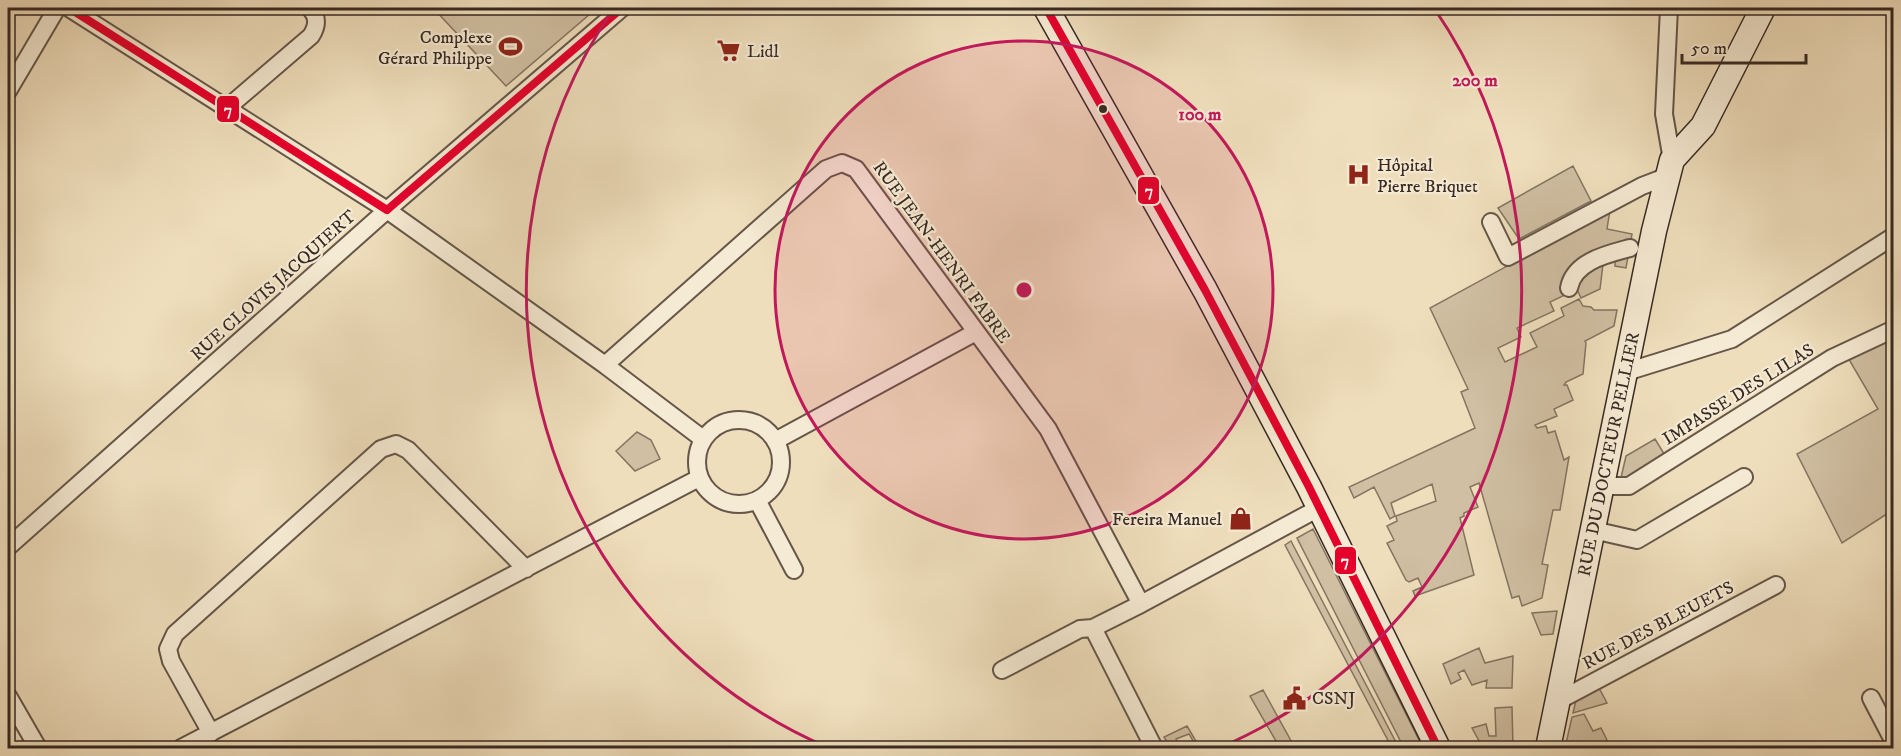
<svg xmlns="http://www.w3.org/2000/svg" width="1901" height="756" font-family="'IM FELL DW Pica',serif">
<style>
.green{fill:#d0bfa2;stroke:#847462;stroke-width:1.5}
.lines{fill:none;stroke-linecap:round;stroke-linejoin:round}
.street-casing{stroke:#655649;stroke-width:20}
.secondary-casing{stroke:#372923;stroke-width:27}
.street{stroke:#f5ead3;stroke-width:16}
.secondary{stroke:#f5ead3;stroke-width:24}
.bus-1-casing{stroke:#f5ead3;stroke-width:12}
.bus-1{stroke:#e4002b;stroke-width:8}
.ring{fill:none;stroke:#c2185b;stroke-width:3}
.bus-dot{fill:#372923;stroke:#f5ead3;stroke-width:2}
.labels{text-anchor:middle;stroke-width:4.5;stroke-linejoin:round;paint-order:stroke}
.poi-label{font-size:18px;fill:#372923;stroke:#f5ead3;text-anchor:start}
.street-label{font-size:18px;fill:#372923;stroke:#f5ead3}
.centre{fill:#c2185b;stroke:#f5ead3;stroke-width:3}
.ring-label{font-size:18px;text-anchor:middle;font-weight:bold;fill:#c2185b;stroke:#f5ead3;stroke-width:4.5;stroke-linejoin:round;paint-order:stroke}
.line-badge{stroke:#f5ead3;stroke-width:2}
.badge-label{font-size:16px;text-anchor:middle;font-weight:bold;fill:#fff}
</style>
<rect width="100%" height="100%" fill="#efdebc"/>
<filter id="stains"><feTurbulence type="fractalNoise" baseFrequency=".00333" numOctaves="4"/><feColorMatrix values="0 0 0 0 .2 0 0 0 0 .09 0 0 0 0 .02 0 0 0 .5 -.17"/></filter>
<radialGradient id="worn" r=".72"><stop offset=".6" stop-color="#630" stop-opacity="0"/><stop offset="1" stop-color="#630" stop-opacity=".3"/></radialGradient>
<path class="green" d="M 433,8 L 597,8 L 506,86 Z
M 1573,166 L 1591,201 L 1519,239 L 1498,208 Z
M 1610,210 L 1607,229 L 1632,234 L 1626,268 L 1615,266 L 1615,259 L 1604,256 L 1600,289 L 1581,298 L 1575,285 L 1567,294 L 1550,302 L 1554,311 L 1517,328 L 1521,337 L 1498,348 L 1505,362 L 1537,347 L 1530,333 L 1564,316 L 1561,308 L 1579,299 L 1583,306 L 1591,307 L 1594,310 L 1617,310 L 1614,326 L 1585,341 L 1586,343 L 1583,374 L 1566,382 L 1564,385 L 1567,385 L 1573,400 L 1554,409 L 1557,416 L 1535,425 L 1537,428 L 1546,426 L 1548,433 L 1555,431 L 1564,460 L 1569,457 L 1560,510 L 1553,510 L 1542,564 L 1548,565 L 1542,598 L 1522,606 L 1519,596 L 1512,598 L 1479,483 L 1470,487 L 1478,507 L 1464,513 L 1464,516 L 1460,518 L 1474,575 L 1415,596 L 1413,591 L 1422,587 L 1418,578 L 1409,582 L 1406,580 L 1387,543 L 1394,540 L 1387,526 L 1397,521 L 1396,516 L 1436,501 L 1432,484 L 1391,503 L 1395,516 L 1390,519 L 1374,487 L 1354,498 L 1349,487 L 1475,428 L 1461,392 L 1468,389 L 1430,308 Z
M 1893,332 L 1893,510 L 1842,543 L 1797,454 L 1878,409 L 1847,356 Z
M 637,432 L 651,440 L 660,459 L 635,471 L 616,451 Z
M 1655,439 L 1666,457 L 1620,482 L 1626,456 Z
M 1313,529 L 1423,748 L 1404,748 L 1297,538 Z
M 1291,541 L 1399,748 L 1392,748 L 1285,545 Z
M 1557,611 L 1553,634 L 1541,635 L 1532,613 Z
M 1479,648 L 1485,663 L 1513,656 L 1512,688 L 1486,688 L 1487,680 L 1472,685 L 1464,670 L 1458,673 L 1461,679 L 1451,684 L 1443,664 Z
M 1598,686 L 1607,703 L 1573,713 L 1577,696 Z
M 1263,690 L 1295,748 L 1280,748 L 1250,696 Z
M 1512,707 L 1513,748 L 1483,748 L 1472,728 L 1486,724 L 1489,736 L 1496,736 L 1495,708 Z
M 1584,714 L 1593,731 L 1601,728 L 1608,742 L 1601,745 L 1602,748 L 1565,748 L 1572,717 Z
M 1187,726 L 1200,748 L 1197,748 L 1189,734 L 1176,739 L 1180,748 L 1171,748 L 1164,737 Z"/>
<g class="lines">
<defs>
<path id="street" d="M 69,8 L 387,210 L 605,365 L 703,439
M 1669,8 L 1664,114 L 1672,160
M 8,91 L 57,8
M 227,108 L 311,36 C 318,25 318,17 310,8
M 1491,222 L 1508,257 L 1642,186 L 1668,176
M 1569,288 C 1574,261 1608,254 1630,248
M 605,365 L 826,169 L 842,163 L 856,169 L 1048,429 L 1141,604
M 1626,372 L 1732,339 L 1894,236
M697 462a42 42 0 1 1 84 0a42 42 0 1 1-84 0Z
M 775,441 L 976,332
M 1602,486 L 1629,486 L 1832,358 L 1894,329
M 757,500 L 794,570
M 1593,530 L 1637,540 L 1744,477
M 8,547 L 387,210 L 622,8
M 1093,628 L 1154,748
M 1002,670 L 1080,629 L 1093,628 L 1141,604 L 1319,508
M 8,696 L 38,748
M 1871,698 L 1894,742
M 1558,701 L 1776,585
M 211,733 L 171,661 L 168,649 L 175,634 L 381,449 L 396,444 L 408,450 L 526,569
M 181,748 L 699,478"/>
<g id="secondary">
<path d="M 1046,8 L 1205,290 L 1309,487 L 1438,748"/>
<path id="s1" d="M 1548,748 L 1654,231 L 1672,160 L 1703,126 L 1763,8"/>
</g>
</defs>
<use href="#street" class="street-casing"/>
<use href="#secondary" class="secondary-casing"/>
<use href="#street" class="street"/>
<use href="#secondary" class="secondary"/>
<defs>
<path id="bus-1" d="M 69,8 L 387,210
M 1046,8 L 1205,290 L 1309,487 L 1438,748
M 387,210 L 622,8"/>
</defs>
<use href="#bus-1" class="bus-1-casing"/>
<use href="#bus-1" class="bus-1"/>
</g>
<circle cx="1024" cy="290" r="249" fill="#c2185b" fill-opacity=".12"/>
<g class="ring">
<circle cx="1024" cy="290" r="249"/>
<path d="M829 748A498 498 0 0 1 614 8M1434 8A498 498 0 0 1 1219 748"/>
</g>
<defs>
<symbol id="stadium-bare" viewBox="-9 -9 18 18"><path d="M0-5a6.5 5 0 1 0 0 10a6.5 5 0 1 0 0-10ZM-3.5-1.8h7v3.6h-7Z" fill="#8f2418" stroke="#f5ead3" stroke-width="2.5" paint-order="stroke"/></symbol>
<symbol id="supermarket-bare" viewBox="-9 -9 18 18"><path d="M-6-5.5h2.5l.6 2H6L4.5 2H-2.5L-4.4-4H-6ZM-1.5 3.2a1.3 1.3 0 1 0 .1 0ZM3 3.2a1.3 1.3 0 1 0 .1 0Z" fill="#8f2418" stroke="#f5ead3" stroke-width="2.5" paint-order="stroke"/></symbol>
<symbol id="hospital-bare" viewBox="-9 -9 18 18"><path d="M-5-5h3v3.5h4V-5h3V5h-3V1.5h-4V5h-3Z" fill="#8f2418" stroke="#f5ead3" stroke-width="2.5" paint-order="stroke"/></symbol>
<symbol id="shop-bare" viewBox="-9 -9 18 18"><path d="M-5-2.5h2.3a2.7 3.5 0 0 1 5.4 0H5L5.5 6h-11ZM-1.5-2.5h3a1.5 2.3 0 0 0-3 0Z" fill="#8f2418" stroke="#f5ead3" stroke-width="2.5" paint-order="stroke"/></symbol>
<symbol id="civic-bare" viewBox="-9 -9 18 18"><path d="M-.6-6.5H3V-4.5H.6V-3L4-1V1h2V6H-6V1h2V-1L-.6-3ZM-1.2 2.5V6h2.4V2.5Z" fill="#8f2418" stroke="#f5ead3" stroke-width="2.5" paint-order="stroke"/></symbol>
</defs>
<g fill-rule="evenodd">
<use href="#stadium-bare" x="494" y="30" width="33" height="33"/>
<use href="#supermarket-bare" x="712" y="34" width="33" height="33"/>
<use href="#hospital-bare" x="1342" y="158" width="33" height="33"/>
<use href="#shop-bare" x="1224" y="502" width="33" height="33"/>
<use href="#civic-bare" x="1278" y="682" width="33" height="33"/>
</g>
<circle class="bus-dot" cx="1103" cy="109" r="5"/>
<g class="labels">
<g class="poi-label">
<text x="492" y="43" text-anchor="end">Complexe<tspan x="492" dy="21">Gérard Philippe</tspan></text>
<text x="747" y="57">Lidl</text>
<text x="1377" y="171">Hôpital<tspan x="1377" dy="21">Pierre Briquet</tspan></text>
<text x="1222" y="525" text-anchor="end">Fereira Manuel</text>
<text x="1312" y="704">CSNJ</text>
</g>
<g class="street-label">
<text transform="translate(942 252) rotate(54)" y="6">RUE JEAN-HENRI FABRE</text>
<text transform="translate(273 285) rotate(-42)" y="6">RUE CLOVIS JACQUIERT</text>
<text transform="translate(1738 394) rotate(-32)" y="6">IMPASSE DES LILAS</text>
<text dy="6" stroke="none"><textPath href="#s1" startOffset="300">RUE DU DOCTEUR PELLIER</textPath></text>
<text transform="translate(1658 625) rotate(-28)" y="6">RUE DES BLEUETS</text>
</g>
</g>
<circle cx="1024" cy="290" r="9" class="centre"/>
<g class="ring-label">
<text x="1475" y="86">200 m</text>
<text x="1200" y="120">100 m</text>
</g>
<g class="line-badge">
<rect x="216" y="95" width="24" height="28" rx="6" fill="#e4002b"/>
<rect x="1137" y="176" width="23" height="29" rx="6" fill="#e4002b"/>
<rect x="1334" y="546" width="23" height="29" rx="6" fill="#e4002b"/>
</g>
<g class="badge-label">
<text x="228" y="115">7</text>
<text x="1149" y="196">7</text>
<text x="1345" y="566">7</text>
</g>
<rect width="1901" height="756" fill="none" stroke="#efdebc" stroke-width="30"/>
<rect x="9" y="9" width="1883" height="738" fill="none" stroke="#372923" stroke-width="3"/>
<rect x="15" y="15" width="1871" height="726" fill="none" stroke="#372923" stroke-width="1.5"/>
<path d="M1682 54v9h124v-9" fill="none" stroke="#372923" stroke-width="3"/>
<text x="1691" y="54" font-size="18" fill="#372923" stroke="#f5ead3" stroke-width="4.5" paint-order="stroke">50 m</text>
<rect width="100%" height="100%" filter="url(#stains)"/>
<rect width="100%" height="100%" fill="url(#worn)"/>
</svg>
